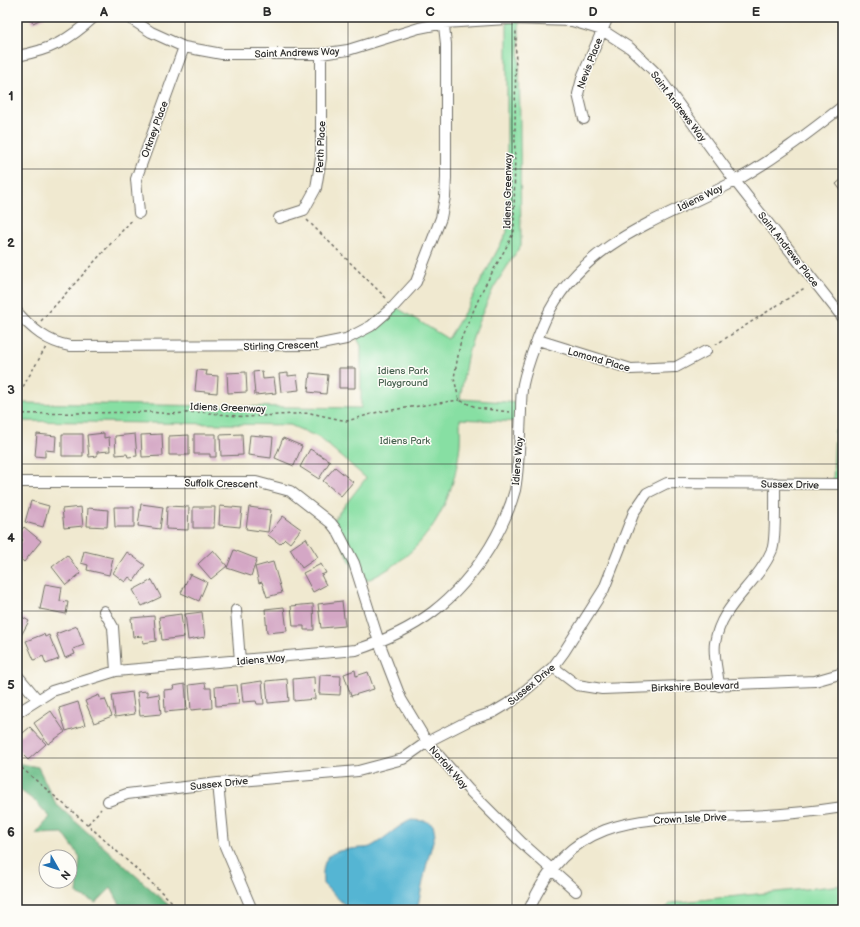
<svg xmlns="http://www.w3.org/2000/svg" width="860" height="927" font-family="'Balsamiq Sans',sans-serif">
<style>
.green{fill:#87dfa3;stroke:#598567}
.forest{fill:#6dbe89;stroke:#4c745a}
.water{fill:#54b5d3;stroke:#40707f}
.building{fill:#d4a7c5}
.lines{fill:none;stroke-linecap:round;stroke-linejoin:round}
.minor-casing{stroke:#706e65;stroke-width:12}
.path{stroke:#706e65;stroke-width:1.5;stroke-dasharray:3 3;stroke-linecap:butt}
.minor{stroke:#fff;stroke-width:10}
.grid{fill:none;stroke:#2b2b2b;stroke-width:1;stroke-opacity:0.55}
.labels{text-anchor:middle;stroke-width:3;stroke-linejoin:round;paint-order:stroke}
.street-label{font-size:10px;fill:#2b2b2b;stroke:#fdfcf7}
.park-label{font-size:10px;fill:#47614f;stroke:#fdfcf7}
.neatline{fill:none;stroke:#2b2b2b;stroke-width:1.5}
.grid-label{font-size:13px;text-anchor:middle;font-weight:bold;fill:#2b2b2b}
</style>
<rect width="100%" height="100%" fill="#fdfcf7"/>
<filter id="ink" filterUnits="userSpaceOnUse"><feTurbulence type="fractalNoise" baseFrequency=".025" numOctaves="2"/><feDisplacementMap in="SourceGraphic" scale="8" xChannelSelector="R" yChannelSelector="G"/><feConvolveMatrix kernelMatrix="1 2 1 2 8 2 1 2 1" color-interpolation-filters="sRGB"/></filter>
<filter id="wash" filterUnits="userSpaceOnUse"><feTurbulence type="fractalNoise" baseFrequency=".012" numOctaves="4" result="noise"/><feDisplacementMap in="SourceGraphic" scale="16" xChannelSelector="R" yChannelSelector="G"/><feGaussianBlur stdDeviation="0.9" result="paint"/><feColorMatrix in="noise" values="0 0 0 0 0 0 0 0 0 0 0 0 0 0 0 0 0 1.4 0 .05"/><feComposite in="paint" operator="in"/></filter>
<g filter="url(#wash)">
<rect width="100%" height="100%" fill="#f0e9d0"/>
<path class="green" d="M 507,19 L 519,19 L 521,245 L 494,287 L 477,325 L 467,357 L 460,399 L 521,403 L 520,422 L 460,419 C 460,430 461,442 459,453 C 451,513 418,560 361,583 L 331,523 L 366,478 L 320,438 L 290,425 L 17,421 L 17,403 L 361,408 L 361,346 L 355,334 L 394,306 L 448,339 L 467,308 L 507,232 Z
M 835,430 L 843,430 L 843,484 L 833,484 Z
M 843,885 L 843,910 L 664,910 L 671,903 Z"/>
<path class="forest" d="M 17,763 L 38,767 L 56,804 L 174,910 L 123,910 L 111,888 L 96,903 L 77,894 L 80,857 L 63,833 L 36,834 L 50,817 L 36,802 L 17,788 Z"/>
<path class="water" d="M 411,820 L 426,821 L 433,825 L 435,834 L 427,863 L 417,910 L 350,910 L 323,884 C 321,851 333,851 360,848 C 364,848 369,848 372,846 C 386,838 397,826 411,820 Z"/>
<g id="blocks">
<path class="building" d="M 30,17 L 45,17 L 33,23 Z
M 694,17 L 704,17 L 699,22 Z
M 843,178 L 843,193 L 836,184 Z
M 339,368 L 355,368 L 355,388 L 339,388 Z
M 197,370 L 207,371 L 206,375 L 218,376 L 217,393 L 195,391 Z
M 262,371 L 263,379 L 274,378 L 276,393 L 255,395 L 253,372 Z
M 246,372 L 247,392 L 228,393 L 227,373 Z
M 288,373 L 288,376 L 297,375 L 299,390 L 281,392 L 279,374 Z
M 310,373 L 328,375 L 326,394 L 308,392 Z
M 104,433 L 104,438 L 109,437 L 110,451 L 97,452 L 97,456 L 89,457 L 87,435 Z
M 37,434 L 56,436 L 55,451 L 45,450 L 45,457 L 35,456 Z
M 62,434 L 83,434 L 83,456 L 62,456 Z
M 135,434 L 137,456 L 128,457 L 127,454 L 116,455 L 115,436 Z
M 162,434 L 163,456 L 142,457 L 141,435 Z
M 194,434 L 216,434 L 216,457 L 210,457 L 210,454 L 194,454 Z
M 242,434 L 243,455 L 221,456 L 220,435 Z
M 189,435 L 189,455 L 169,455 L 169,436 Z
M 250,435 L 273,437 L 271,458 L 248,455 Z
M 283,438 L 302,446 L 294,466 L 275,458 Z
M 310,449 L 330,461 L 319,479 L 300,467 Z
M 335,467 L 353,482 L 341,496 L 323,481 Z
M 31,501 L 49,506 L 43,527 L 25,522 Z
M 141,504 L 163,507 L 160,529 L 138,526 Z
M 167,506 L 189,507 L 188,530 L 166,529 Z
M 220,506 L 242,508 L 240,527 L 219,525 Z
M 81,507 L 83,526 L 64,528 L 62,509 Z
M 114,507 L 134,507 L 134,527 L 115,527 Z
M 193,507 L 215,507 L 214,528 L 193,528 Z
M 249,507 L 271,510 L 268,532 L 246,529 Z
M 88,508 L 108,510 L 107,527 L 87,526 Z
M 283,516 L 301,529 L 290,543 L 285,539 L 280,544 L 268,535 Z
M 24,527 L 41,541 L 24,562 L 17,556 L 17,542 L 19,544 L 23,540 L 17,535 Z
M 306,538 L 318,557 L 302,568 L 290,549 Z
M 213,550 L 227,566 L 211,579 L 198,564 Z
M 234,550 L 257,559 L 251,576 L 227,568 Z
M 84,551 L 113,558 L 109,575 L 87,570 L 88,565 L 81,563 Z
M 127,552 L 145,565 L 134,581 L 129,577 L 125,582 L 113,573 Z
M 67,555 L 81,573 L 66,585 L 52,567 Z
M 273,562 L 282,593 L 267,597 L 262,582 L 259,583 L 255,567 Z
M 321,564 L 326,573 L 321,575 L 326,585 L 313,592 L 303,573 Z
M 190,574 L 207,582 L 199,601 L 181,593 Z
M 152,580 L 161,597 L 142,606 L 133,590 Z
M 45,584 L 62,587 L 60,601 L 68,602 L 66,614 L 40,609 Z
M 342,601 L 345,626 L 321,628 L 318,604 Z
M 313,604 L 314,630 L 304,630 L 304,626 L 293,626 L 291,606 Z
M 284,607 L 287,631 L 267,633 L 265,609 Z
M 202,612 L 205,637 L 188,640 L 185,614 Z
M 17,614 L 29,621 L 18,641 L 17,640 Z
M 181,614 L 184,637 L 162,640 L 159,617 Z
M 154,616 L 156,641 L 143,643 L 142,636 L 133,637 L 131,618 Z
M 77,626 L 84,645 L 73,649 L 75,654 L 65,658 L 56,634 Z
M 44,634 L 45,637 L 49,635 L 59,659 L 46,664 L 43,656 L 34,660 L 26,641 Z
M 355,670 L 356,676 L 368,672 L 374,689 L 351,696 L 344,674 Z
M 320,675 L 341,676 L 340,695 L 319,694 Z
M 314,677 L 315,699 L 294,701 L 293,679 Z
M 287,679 L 289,701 L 268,703 L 266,681 Z
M 262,681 L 264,704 L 257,704 L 256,701 L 243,702 L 241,684 Z
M 205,683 L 206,688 L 211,688 L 212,708 L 191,710 L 189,685 Z
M 185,684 L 187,710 L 165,712 L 164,690 L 174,689 L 173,686 Z
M 237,685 L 239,704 L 216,706 L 215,687 Z
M 147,691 L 147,696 L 159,694 L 161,714 L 140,716 L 137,692 Z
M 132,692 L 135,714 L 115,717 L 112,695 Z
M 99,695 L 101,700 L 105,699 L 112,716 L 94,723 L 85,701 Z
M 78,702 L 85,725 L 66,731 L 59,708 Z
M 51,711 L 65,732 L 48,744 L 34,723 Z
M 30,727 L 46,744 L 28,760 L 17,749 L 17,738 Z"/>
</g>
</g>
<g filter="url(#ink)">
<use href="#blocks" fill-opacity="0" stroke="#706e65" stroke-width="1"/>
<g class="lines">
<defs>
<path id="minor" d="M 128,17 L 151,32 L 184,47 L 222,54 L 321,54 L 348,50 L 419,28 L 444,23 L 507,19 L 572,21 L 602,30 L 630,48 L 655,72 L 735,181 L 843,318
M 17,56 C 51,50 69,40 94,17
M 584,119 L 578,94 L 583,75 L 608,17
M 139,213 L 136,179 L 184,47
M 279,218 L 304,210 L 316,188 L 321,158 L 321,54
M 17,312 C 32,329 47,342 70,346 L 316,345 L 346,339 L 371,326 L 394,306 L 416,282 L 441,218 L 445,197 L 446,178 L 446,44 L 443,17
M 538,340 L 631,369 L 676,367 L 706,351
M 17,482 L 256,482 L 290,491 L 331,523 L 338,532 L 354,563 L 379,642 L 401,699 L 427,742 L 468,789 L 522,843 L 576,891
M 236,610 L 240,661
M 104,611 L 113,627 L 116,671
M 553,667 L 577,685 L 602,689 L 815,681 L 843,673
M 17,675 L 38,700
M 719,686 C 718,672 713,656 715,643 C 721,604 757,585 772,550 C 776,541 775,497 775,483
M 17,713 L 52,691 L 116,671 L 356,650 C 417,630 456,602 490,547 C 500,530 510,509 515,490 C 519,468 520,434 521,411 C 521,402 521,393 523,384 C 527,365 541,327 550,310 C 590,237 669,217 737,180 C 776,158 808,133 843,106
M 218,783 L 224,844 L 252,910
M 108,801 L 127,794 L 218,783 L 358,771 L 403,759 L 427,742 L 470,720 L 494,712 L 514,700 L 553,667 L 564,652 L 604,589 L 634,512 L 647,493 L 667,483 L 843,484
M 529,910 C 573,806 653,820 747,816 C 779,815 811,812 843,807"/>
</defs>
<use href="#minor" class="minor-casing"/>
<path class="path" d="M 307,220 L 387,299
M 41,321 L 132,220
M 715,345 L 806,287
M 17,397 L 46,347
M 510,412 L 478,408 L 459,400 L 454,378 L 461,339 L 483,289 L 508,244 L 514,231 L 516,29
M 17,414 L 151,412 L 170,414 L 201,412 L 246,417 L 310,413 L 347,421 L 378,412 L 459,400
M 17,764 L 87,824 L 181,910
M 88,824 L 101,809"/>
<use href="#minor" class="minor"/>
</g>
</g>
<path class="grid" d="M 185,17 L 185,910M 348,17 L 348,910M 512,17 L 512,910M 675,17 L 675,910M 17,169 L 843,169M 17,316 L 843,316M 17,464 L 843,464M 17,611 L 843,611M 17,758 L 843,758"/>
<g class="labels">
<g class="street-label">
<text transform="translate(297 52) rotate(-2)" y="4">Saint Andrews Way</text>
<text transform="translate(589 63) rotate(-69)" y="4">Nevis Place</text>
<text transform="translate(679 106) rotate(53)" y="4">Saint Andrews Way</text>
<text transform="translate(154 129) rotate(-70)" y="4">Orkney Place</text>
<text transform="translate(320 147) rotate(-87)" y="4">Perth Place</text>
<text transform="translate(507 191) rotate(-89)" y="4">Idiens Greenway</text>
<text transform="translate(700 197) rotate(-26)" y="4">Idiens Way</text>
<text transform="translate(789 249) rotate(52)" y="4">Saint Andrews Place</text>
<text transform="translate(281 345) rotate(-2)" y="4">Stirling Crescent</text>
<text transform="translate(599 359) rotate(16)" y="4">Lomond Place</text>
<text transform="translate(228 407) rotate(2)" y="4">Idiens Greenway</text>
<text transform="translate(517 461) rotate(-85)" y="4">Idiens Way</text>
<text transform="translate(221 483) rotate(1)" y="4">Suffolk Crescent</text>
<text transform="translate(790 484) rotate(1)" y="4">Sussex Drive</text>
<text transform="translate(261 659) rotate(-5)" y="4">Idiens Way</text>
<text transform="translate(531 684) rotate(-40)" y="4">Sussex Drive</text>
<text transform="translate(695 686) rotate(-2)" y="4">Birkshire Boulevard</text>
<text transform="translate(449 767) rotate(49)" y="4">Norfolk Way</text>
<text transform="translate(219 783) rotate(-6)" y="4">Sussex Drive</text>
<text transform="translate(690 818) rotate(-3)" y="4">Crown Isle Drive</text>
</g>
<g class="park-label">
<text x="403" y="374">Idiens Park<tspan x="403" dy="12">Playground</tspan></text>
<text x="405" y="444">Idiens Park</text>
</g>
</g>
<rect width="860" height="927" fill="none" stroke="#fdfcf7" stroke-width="44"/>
<g transform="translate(58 869) rotate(129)"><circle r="19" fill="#fdfcf7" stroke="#a9a8a5"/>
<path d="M0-3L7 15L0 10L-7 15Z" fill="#1f6fb2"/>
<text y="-6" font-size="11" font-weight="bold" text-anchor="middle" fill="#2b2b2b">N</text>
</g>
<rect x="22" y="22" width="816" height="883" class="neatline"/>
<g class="grid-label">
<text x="104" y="16">A</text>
<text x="267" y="16">B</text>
<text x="430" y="16">C</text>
<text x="593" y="16">D</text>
<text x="756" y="16">E</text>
<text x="11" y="100">1</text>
<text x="11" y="247">2</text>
<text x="11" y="394">3</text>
<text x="11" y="542">4</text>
<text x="11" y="689">5</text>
<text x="11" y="836">6</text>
</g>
</svg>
